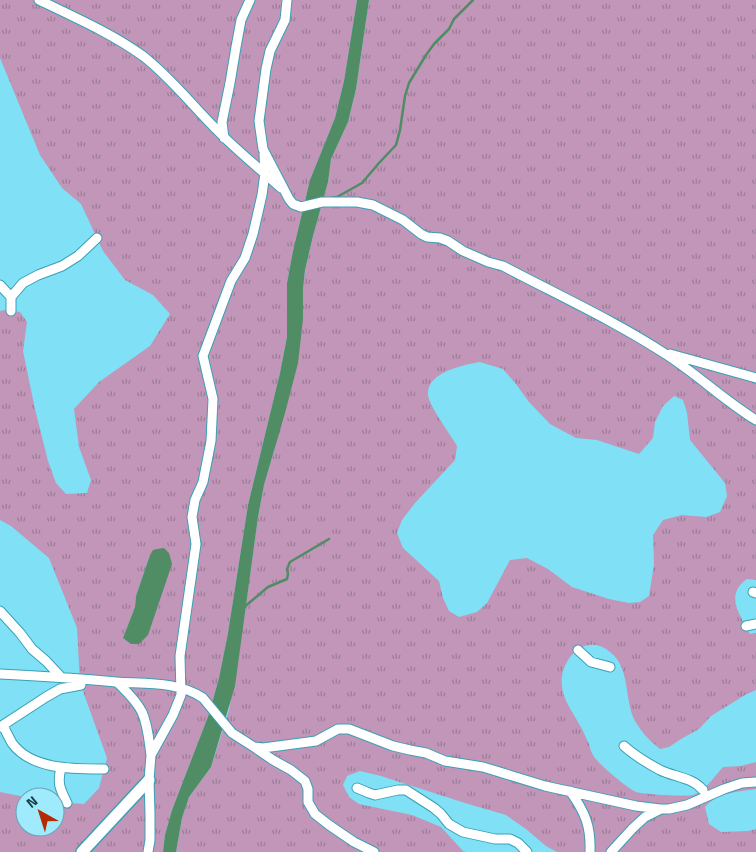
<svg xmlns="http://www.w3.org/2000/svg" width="756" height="852" font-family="'Titillium Web',sans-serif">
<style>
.grass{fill:url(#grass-tufts);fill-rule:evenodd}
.water{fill:#508c64}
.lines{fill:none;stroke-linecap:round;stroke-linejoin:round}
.stream{stroke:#508c64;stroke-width:2.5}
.minor-casing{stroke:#3aa0b5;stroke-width:11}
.major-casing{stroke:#3aa0b5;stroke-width:14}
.minor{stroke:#fff;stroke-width:9}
.major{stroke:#fff;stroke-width:11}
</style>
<defs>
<pattern id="grass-tufts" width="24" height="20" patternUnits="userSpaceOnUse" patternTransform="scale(1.25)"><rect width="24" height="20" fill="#c196b8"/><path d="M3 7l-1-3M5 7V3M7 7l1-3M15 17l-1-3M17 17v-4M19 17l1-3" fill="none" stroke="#9c7c98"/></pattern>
</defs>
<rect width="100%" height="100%" fill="#7fe0f6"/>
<path class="grass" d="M 0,0 L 357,0 L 344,81 L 335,118 L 310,180 L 293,251 L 287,283 L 287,337 L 280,373 L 248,505 L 228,633 L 219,678 L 209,714 L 172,810 L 165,835 L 163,852 L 0,852 L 0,792 L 25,797 L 25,827 L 55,827 L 55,802 L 84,804 L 99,788 L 107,758 L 80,683 L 77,628 L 49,558 L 11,526 L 0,520 L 0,311 L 5,310 L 20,312 L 27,322 L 23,351 L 35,409 L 48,461 L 56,483 L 66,494 L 87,493 L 91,480 L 79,447 L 74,409 L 99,382 L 150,346 L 170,314 L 153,295 L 125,280 L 103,251 L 81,204 L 62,188 L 40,155 L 0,58 ZM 169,553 L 123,638 L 135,607 L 136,596 L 150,555 Z
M 369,0 L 756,0 L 756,580 L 747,579 C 724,595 740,615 750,634 L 756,633 L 756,690 L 745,695 L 711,716 L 699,729 L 681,739 L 669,747 L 660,749 C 650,741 642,733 635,721 C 623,698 632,665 606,649 C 582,634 559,662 562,686 C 563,700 573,712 579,724 C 583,730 586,738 589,744 C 590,748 591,752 593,755 C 597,763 627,788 636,792 C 640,794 688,797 693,795 C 705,791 714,777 723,767 L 741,766 L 756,762 L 756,789 C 737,792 719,792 705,807 L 709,824 L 721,832 L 748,831 L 756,829 L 756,852 L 557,852 L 546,846 L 526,829 L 506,815 L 465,803 L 381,776 L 360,771 L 347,776 L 343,785 L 349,797 L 359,804 L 412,815 L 441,827 L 463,851 L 466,852 L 176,852 L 182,818 L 189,797 L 211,767 L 229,710 L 243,625 L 258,517 L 264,485 L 274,451 L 303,289 L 305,270 L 313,236 L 328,182 L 331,159 L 348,122 L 356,89 ZM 480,362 L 503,369 L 516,384 L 529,402 L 550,424 L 576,438 L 597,440 L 639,454 L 653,438 L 655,422 L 663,406 L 674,396 L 683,400 L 687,413 L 690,440 L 725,483 L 727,496 L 720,512 L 706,517 L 682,515 L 663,520 L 653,535 L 654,564 L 649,596 L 640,602 L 629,603 L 609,599 L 572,587 L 548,569 L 527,558 L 510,560 L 487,603 L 477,612 L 459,617 L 449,611 L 443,598 L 439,581 L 403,548 L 397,533 L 402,520 L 415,503 L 455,460 L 457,446 C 451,435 429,406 428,395 C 426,372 464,365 480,362 Z"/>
<path class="water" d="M 357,0 L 369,0 L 356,89 L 348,122 L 331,159 L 328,182 L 313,236 L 305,270 L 303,289 L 303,319 L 298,363 L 285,413 L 264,485 L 258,517 L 235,686 L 211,767 L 189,797 L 182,818 L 176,852 L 163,852 L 165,835 L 172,810 L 209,714 L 219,678 L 228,633 L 248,505 L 280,373 L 287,337 L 287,283 L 293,251 L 310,180 L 335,118 L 344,81 Z
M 164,548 L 169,553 L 172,564 L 148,635 L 139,644 L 131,644 L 123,638 L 135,607 L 136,596 L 150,555 L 153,550 L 157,549 Z"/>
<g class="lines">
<path class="stream" d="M 332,198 L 337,197 L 362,183 L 379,163 L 396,145 L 400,130 L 405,96 L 409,83 L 426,55 L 434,44 L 449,29 L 454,19 L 473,0
M 243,608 L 268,587 L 287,579 L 288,574 L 287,569 L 290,562 L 329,539"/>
<defs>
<path id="minor" d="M 39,0 C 74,17 111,33 143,56 C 170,77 192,105 216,129 C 236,150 259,168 281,188
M 287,0 L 285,20 L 270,51 L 266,69 L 259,121 L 263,149 L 289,199 L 293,204 L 301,207 L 322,202 L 357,202 L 373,205 L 403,220 L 421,234 L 427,237 L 440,238 L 448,241 L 463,251 L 488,262 L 503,266 C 558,295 615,321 667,355 C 698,375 725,401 756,420
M 224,138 L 222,122 L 230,83 L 236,47 L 241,20 L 250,0
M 0,285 L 11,297
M 11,311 L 11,297 L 23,283 L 38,275 L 62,266 L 78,256 L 97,238
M 670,354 L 756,378
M 753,592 L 756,593
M 0,611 L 20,633 L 32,649 L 46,661 L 61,677
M 746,626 L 756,624
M 578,650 L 591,662 L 610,667
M 0,674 C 39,676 77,678 116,682 C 144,684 178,681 203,698 L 232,733 L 254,747 L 263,748 L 316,741 L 338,729 L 349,729 L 393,746 L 410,750 L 426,753 L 445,761 L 483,767 L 545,786 L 636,806 L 660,809 L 669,809 L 687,805 L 724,789 L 742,783 L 756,782
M 117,682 C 126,691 136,700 142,712 C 148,725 149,741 151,755
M 3,726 C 6,731 9,738 12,743 C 31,770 75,769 104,769
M 0,727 L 46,697 L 60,689 L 81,685
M 624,746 C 635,756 647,763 660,770 C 674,777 692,777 703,790
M 254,747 L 273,760 L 291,770 L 305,781 L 308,789 L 308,802 L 315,814 L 329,825 L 354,842 L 374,852
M 61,768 C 57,783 60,789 67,803
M 357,788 L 369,793 L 375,795 L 398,790 L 406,790 L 434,808 L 441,814 L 449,824 L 463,832 L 495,839 L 510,839 L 518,843 L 527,852
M 570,791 C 585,812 591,826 590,852
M 148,852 L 150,840 L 150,814 L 149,780 L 151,755 L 173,715 L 181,695 L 180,656 L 196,544 L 192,517 L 195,500 L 203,482 L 211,441 L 213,399 L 203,356 L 231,281 L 245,258 L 253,234 L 262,195 L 265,173 L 264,154
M 611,852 L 633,828 L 645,817 L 659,810"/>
<path id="major" d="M 82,852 L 149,780"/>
</defs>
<use href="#minor" class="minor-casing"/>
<use href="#major" class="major-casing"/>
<use href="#minor" class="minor"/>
<use href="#major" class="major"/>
</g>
<g transform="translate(40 812) rotate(321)"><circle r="24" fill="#9feafc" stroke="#68a6b4"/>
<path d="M0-4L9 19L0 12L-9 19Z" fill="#b52904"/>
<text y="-8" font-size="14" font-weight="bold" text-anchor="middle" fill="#153f48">N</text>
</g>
</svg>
